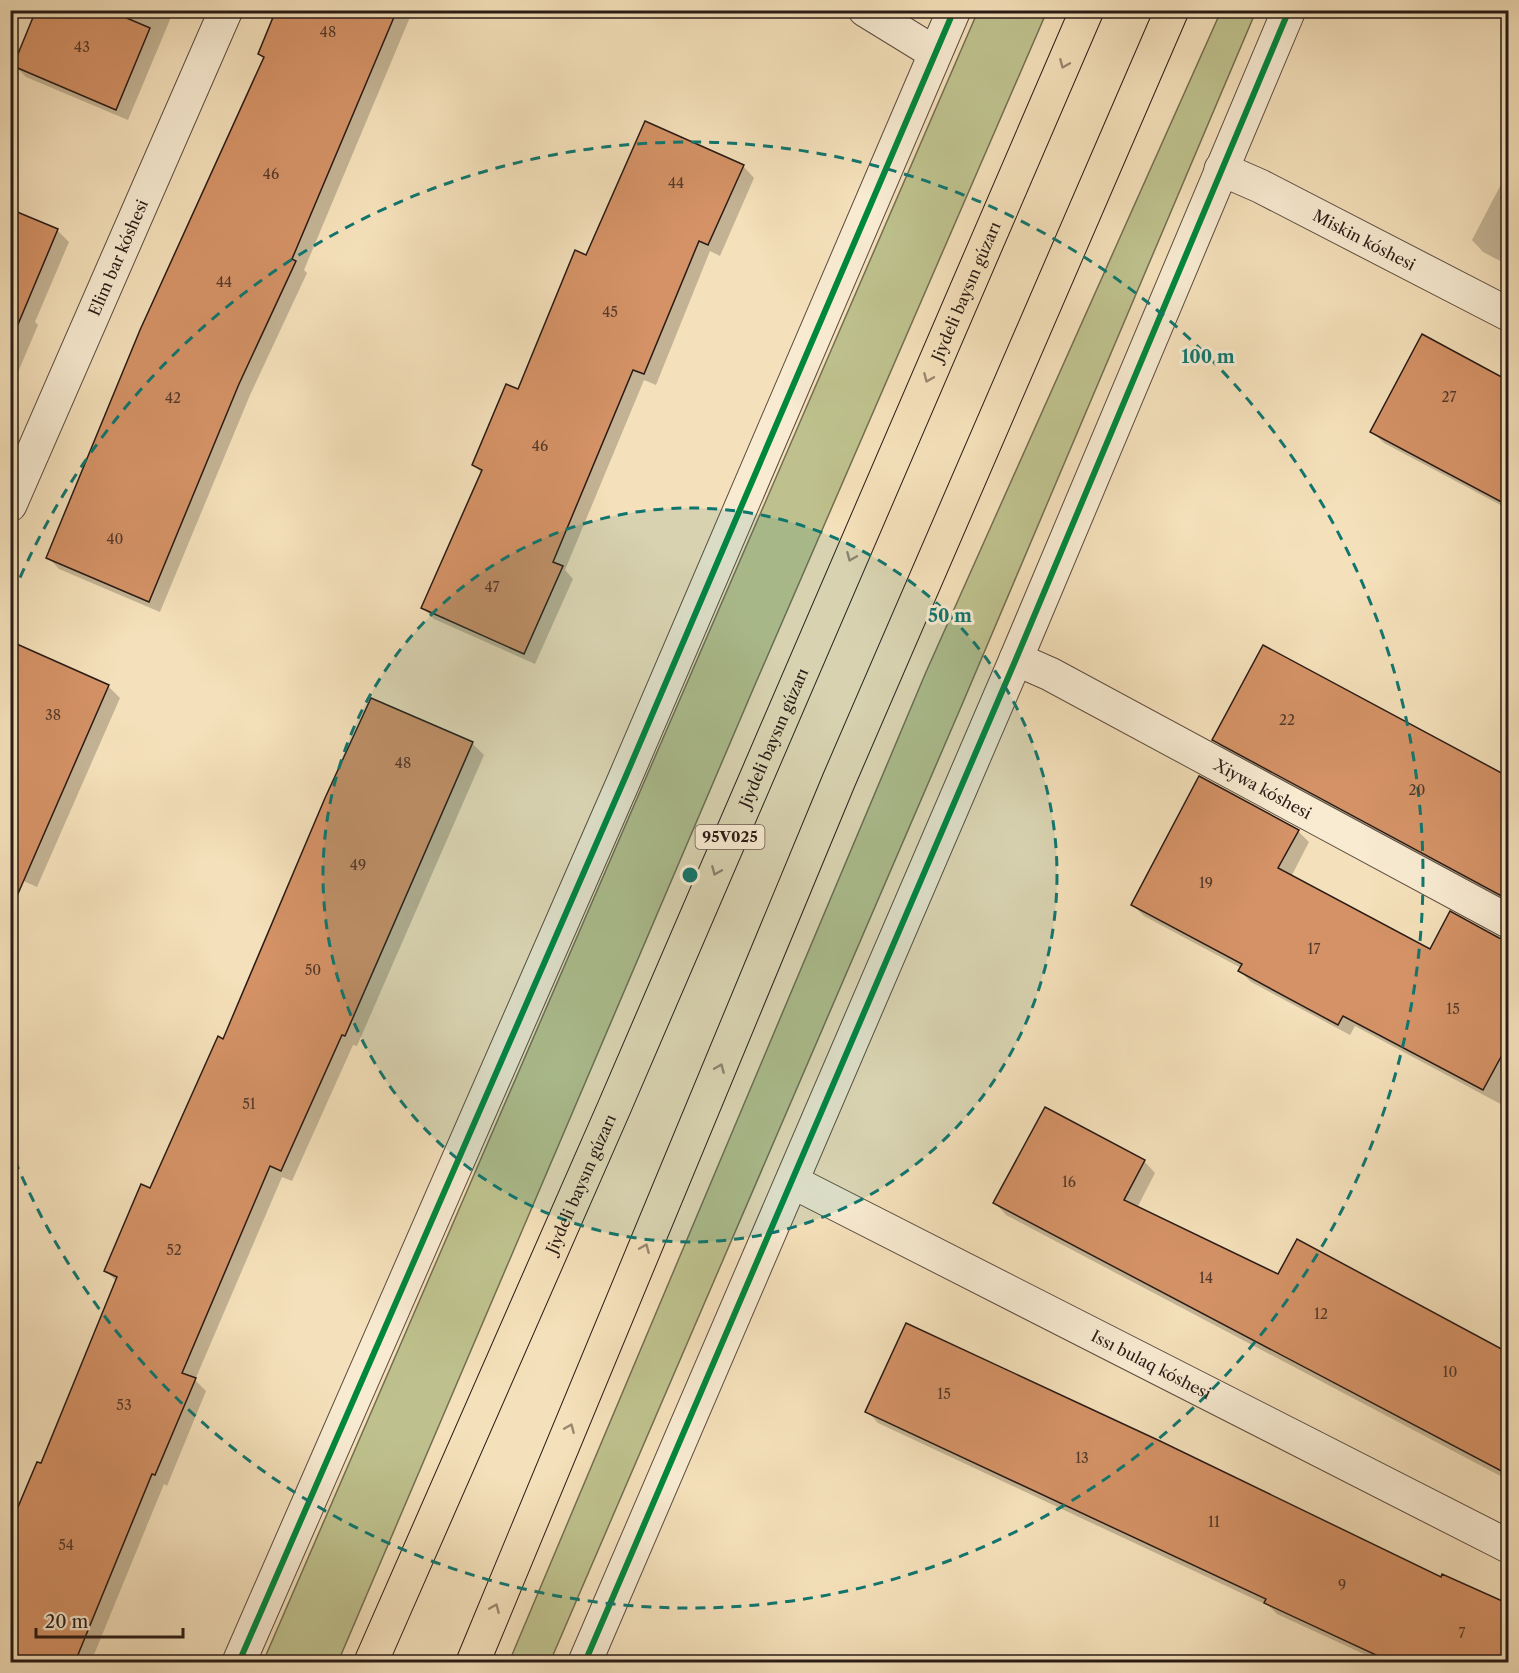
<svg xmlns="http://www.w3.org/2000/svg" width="1519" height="1673" font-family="'Libre Caslon Text',serif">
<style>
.green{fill:#bec18d;stroke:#746e52;stroke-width:1.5}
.shadow{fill:#0003}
.building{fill:#d49266;stroke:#291b16;stroke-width:1.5}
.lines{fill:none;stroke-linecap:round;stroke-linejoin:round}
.minor-casing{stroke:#5c4c3f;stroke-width:35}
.major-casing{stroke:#291b16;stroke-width:35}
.minor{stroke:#f8ebd2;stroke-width:33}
.major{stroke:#f4e0ba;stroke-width:33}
.cycleway-casing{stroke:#f8ebd2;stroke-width:10}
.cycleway{stroke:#00873e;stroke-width:6}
.oneway{stroke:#998770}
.ring{fill:none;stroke:#0f766e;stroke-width:3;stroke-dasharray:10 8}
.labels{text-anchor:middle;stroke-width:6;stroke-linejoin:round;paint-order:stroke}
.number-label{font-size:14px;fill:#54392a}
.shield{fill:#f8ebd2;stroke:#67594e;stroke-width:1.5}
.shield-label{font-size:15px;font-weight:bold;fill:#291b16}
.street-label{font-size:16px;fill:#291b16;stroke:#f8ebd2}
.centre{fill:#0f766e;stroke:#f8ebd2;stroke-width:3}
.ring-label{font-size:18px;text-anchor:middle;font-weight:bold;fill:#0f766e;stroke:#f8ebd2;stroke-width:6;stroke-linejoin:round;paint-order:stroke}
</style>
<rect width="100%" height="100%" fill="#f4e0ba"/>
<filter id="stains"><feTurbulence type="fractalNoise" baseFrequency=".00333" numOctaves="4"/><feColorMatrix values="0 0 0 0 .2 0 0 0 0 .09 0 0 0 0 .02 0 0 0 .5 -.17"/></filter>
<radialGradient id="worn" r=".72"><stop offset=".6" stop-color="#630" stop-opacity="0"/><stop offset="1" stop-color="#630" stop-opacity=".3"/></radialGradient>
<path class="green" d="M 978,11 L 1047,11 L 754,687 L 338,1662 L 263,1662 Z
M 1221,11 L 1256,11 L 961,707 L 550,1662 L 509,1662 L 926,672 Z"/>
<path class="shadow" d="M 38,10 L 174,10 L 128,120 L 26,77 L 15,66 Z
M 278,10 L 413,10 L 304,270 L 307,273 L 250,395 L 160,612 L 59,569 L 48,557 L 264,59 L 260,54 Z
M 743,166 L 754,178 L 720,256 L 710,251 L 656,385 L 644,380 L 565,570 L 573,579 L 535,664 L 434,619 L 423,608 L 482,473 L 473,465 L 519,391 L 586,256 Z
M 1508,171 L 1508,265 L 1483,252 L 1472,240 Z
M 10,211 L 57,230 L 69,242 L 35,322 L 38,325 L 10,391 Z
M 1508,383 L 1508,509 L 1384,443 L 1372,432 Z
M 10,642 L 108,686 L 120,698 L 37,887 L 10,875 Z
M 1264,647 L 1508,777 L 1508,904 L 1226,751 L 1214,740 Z
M 472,743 L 484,755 L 357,1046 L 353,1045 L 292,1181 L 282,1177 L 195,1380 L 206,1391 L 167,1486 L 164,1484 L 91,1662 L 10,1662 L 10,1530 L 41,1465 L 117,1282 L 106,1271 L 151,1190 L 224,1041 Z
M 1298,831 L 1309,842 L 1291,877 L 1431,951 L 1451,913 L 1508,941 L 1508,1108 L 1355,1026 L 1350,1035 L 1251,982 L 1240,971 L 1241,968 L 1144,916 L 1133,905 Z
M 1144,1161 L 1155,1173 L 1137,1208 L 1279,1276 L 1508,1353 L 1508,1480 L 1006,1215 L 995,1203 Z
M 867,1411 L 1442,1579 L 1508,1607 L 1508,1662 L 1381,1662 L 1277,1614 L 1269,1606 L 878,1423 Z
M 746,1655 L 759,1662 L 741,1662 Z"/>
<path class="building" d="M 36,10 L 108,10 L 150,28 L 116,110 L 13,66 Z
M 276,10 L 397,10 L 292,259 L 296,261 L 239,384 L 149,602 L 46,558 L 140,330 L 264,57 L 258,54 Z
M 645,121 L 744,165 L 708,245 L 699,241 L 644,374 L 633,370 L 553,562 L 563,566 L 524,654 L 421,608 L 482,470 L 472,465 L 506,384 L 518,389 L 575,250 L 586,255 Z
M 10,209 L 58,229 L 11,341 L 10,341 Z
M 1422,334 L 1509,381 L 1509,506 L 1370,432 Z
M 10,641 L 109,685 L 10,912 Z
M 1263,645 L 1509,777 L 1509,900 L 1212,740 Z
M 371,698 L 473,742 L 345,1036 L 342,1035 L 281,1171 L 270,1166 L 182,1373 L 196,1378 L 155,1475 L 152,1474 L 75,1662 L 10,1662 L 10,1526 L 37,1462 L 41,1463 L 117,1277 L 104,1271 L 141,1184 L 150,1188 L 218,1036 L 223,1039 L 325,798 Z
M 1199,776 L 1299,830 L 1278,868 L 1430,949 L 1450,911 L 1499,938 L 1509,940 L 1509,1042 L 1483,1090 L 1343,1016 L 1338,1025 L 1238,971 L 1242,964 L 1131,905 Z
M 1045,1107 L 1145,1160 L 1124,1200 L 1278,1274 L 1297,1239 L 1509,1353 L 1509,1475 L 993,1203 Z
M 906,1323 L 1160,1441 L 1441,1577 L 1442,1574 L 1509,1604 L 1509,1662 L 1391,1662 L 1264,1603 L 1266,1599 L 865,1412 Z"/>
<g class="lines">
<defs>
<g id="minor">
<path d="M 865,10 L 935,53"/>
<path id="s1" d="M 1221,169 L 1260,186 L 1508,314"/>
<path id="s2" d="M 10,505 L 226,10"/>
<path id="s3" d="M 1016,659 L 1050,674 L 1508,921"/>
<path id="s4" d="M 793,1182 L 1508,1546"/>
<path d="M 239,1662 L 625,778 L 954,10"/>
<path d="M 585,1662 L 1016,659 L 1289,10"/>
</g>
<g id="major">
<path id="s5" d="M 371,1662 L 614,1108 L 1087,10"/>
<path d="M 473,1662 L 839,780 L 1172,10"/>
</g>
</defs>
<use href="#minor" class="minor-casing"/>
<use href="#major" class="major-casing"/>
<use href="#minor" class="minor"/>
<use href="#major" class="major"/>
<defs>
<path id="cycleway" d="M 239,1662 L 625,778 L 954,10
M 585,1662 L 1016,659 L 1289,10"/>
</defs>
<use href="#cycleway" class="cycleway-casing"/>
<use href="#cycleway" class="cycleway"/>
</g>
<defs><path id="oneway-chevron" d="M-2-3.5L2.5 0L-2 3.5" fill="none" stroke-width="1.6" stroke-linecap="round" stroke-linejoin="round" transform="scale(1.5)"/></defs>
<g class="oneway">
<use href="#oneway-chevron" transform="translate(1064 64) rotate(113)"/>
<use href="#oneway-chevron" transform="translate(928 378) rotate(113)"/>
<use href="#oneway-chevron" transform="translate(851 557) rotate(113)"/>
<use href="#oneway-chevron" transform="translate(716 871) rotate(113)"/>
<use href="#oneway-chevron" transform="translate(720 1068) rotate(-67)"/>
<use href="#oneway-chevron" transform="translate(645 1248) rotate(-67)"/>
<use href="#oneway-chevron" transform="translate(570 1428) rotate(-67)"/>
<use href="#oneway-chevron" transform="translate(495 1608) rotate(-67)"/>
</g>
<circle cx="690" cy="875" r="367" fill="#0f766e" fill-opacity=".12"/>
<g class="ring">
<circle cx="690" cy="875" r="367"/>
<path d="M13 594A733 733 0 1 1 13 1156"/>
</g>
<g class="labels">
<g class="number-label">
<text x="328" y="37">48</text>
<text x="82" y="52">43</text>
<text x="271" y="179">46</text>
<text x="676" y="188">44</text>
<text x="224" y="287">44</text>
<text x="610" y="317">45</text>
<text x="1449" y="402">27</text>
<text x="173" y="403">42</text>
<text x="540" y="451">46</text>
<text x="115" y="544">40</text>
<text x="492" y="592">47</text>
<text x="53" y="720">38</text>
<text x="1287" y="725">22</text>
<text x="403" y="768">48</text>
<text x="1417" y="795">20</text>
<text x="358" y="870">49</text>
<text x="1206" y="888">19</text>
<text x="1314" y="954">17</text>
<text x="313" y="975">50</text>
<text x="1453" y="1014">15</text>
<text x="249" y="1109">51</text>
<text x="1069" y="1187">16</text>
<text x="174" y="1255">52</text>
<text x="1206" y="1283">14</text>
<text x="1321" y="1319">12</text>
<text x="1450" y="1377">10</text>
<text x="944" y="1399">15</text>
<text x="124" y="1410">53</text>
<text x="1082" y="1463">13</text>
<text x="1214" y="1527">11</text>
<text x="66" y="1550">54</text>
<text x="1342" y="1590">9</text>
<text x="1462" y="1638">7</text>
</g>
<rect class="shield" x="695.5" y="825" width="69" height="24" rx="4.5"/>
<g class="shield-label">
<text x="730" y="842">95V025</text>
</g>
<g class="street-label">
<text dy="6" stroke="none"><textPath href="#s1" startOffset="160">Miskin kóshesi</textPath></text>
<text dy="6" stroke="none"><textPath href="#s2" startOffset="270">Elim bar kóshesi</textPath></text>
<text dy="6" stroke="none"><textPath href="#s5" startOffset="1494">Jiydeli baysın gúzarı</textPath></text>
<text dy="6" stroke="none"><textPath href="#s5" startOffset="1008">Jiydeli baysın gúzarı</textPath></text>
<text dy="6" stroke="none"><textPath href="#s3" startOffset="279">Xiywa kóshesi</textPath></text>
<text dy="6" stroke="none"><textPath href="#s5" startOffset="522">Jiydeli baysın gúzarı</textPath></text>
<text dy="6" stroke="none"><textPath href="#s4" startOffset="402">Issı bulaq kóshesi</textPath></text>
</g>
</g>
<circle cx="690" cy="875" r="9" class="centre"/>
<g class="ring-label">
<text x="1208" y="363">100 m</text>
<text x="950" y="622">50 m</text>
</g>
<rect width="1519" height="1673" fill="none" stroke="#f4e0ba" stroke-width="36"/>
<rect x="12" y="12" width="1495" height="1649" fill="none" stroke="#291b16" stroke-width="3"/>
<rect x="18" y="18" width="1483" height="1637" fill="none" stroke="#291b16" stroke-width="1.5"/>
<path d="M36 1628v9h147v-9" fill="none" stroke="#291b16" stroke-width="3"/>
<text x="45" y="1628" font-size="18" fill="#291b16" stroke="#f8ebd2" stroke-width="4.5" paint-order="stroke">20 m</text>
<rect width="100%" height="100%" filter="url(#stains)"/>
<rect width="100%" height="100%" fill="url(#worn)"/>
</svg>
